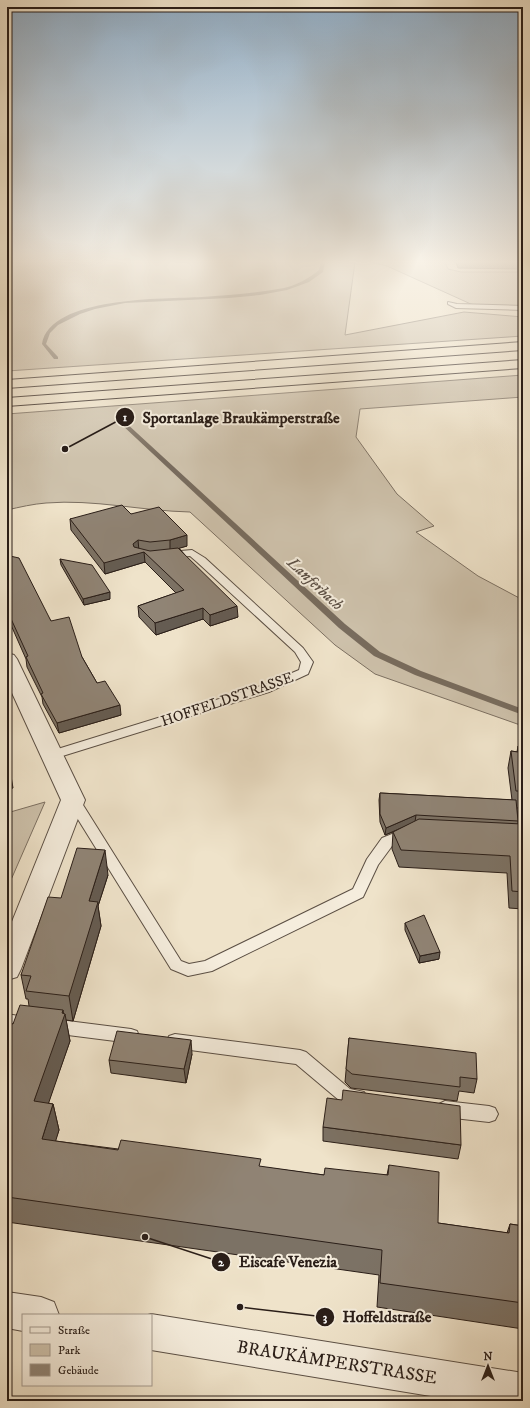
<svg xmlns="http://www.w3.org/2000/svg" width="530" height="1408" font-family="'IM FELL DW Pica',serif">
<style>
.green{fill:#cec2ac;stroke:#7c7062}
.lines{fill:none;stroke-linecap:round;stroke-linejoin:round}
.stream{fill:#786c5e;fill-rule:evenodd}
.service-casing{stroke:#5b4f44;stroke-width:2}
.minor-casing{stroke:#5b4f44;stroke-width:2}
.tertiary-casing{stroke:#5b4f44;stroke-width:2}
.motorway-casing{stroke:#2a1e18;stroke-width:2}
.service{fill:#f5eddd;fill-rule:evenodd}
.minor{fill:#f5eddd;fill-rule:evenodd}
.tertiary{fill:#f5eddd;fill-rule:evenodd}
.motorway{fill:#efe3ca;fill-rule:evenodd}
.wall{fill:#7c7265;stroke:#2a1e18}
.shaded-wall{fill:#655c52;stroke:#2a1e18}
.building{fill:#908475;stroke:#2a1e18}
.labels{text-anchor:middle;stroke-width:4;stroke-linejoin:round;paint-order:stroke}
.street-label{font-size:15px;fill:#2a1e18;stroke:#f5eddd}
.water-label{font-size:16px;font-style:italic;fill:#5e5247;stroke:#f5eddd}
.near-street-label{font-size:18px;fill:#2a1e18;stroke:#f5eddd}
.leader{fill:none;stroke:#2a1e18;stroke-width:1.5}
.callout-dot{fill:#2a1e18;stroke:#f5eddd;stroke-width:1.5}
.mark-label{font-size:12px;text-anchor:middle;font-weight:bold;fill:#fff}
.callout-label{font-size:16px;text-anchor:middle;font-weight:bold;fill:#2a1e18;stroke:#f5eddd;stroke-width:4;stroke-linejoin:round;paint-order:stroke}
</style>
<rect width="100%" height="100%" fill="#efe3ca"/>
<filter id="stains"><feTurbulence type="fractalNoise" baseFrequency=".005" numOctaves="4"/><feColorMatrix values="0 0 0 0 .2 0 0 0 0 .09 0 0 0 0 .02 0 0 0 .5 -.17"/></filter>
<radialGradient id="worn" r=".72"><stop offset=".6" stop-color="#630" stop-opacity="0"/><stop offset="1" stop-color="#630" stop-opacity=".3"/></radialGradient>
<path class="green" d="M 7,262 L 355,262 L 345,335 L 464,312 L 523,317 L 523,336 L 7,371 Z
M 370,262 L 445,262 L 448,269 L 461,272 L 523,272 L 523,307 L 473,305 L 387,266 Z
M 523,375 L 523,397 L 360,409 L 356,437 L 397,494 L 434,526 L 416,532 L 478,576 L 523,600 L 523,726 L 375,674 L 335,645 L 190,512 C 142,511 94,499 46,503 C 33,504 20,507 7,510 L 7,414 Z
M 45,802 L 7,889 L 7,813 Z"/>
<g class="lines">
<path class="stream" d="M 321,262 L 325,262 L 323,272 L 309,282 L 287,290 L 260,295 L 229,298 L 125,303 L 95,309 L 80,314 L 58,325 L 50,333 L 46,344 L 58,357 L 58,359 L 54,359 L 42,344 C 50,296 165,299 202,297 C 229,295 257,293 284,288 C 297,285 308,279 319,270 Z
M 121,422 L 125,422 L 345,624 L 380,652 L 421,671 L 523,709 L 523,715 L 415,675 L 374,656 L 339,628 L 121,424 Z"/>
<defs>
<path id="service" d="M 448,302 L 457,304 L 523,306 L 523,310 L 456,308 L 448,304 Z
M 192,550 L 205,558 L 303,648 L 313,662 L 308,674 L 269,692 L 56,758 L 48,758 L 46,755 L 48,752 L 261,686 L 299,670 L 301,662 L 295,652 L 197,562 L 190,556 L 169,558 L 164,555 L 169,552 Z
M 73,795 L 78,797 L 181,961 L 189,964 L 205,961 L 353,889 L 367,859 L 382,838 L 407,828 L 412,830 L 414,833 L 412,836 L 392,846 L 378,865 L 363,897 L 212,971 L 188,976 L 171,969 L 66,800 L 68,797 Z
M 7,1014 L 36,1019 L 38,1024 L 36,1029 L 30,1031 L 7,1028 Z
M 52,1019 L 131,1029 L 137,1031 L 139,1036 L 137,1041 L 131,1043 L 52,1033 L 46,1031 L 44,1026 L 46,1021 Z
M 175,1034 L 300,1050 L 306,1052 L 350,1089 L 364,1092 L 367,1097 L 364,1102 L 358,1105 L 340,1101 L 296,1064 L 175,1048 L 169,1046 L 167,1041 L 169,1036 Z
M 445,1101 L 489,1106 L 495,1108 L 498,1114 L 495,1120 L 489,1122 L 445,1117 L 439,1114 L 436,1109 L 439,1104 Z"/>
<path id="minor" d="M 7,653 L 14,655 L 17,659 L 85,800 L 21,969 L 17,977 L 7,980 L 7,934 L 61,800 L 7,682 Z"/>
<path id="tertiary" d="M 7,1292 L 41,1297 L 54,1302 L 59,1315 L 23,1315 L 23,1331 L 7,1328 Z
M 151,1314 L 523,1373 L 523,1401 L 461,1401 L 151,1350 L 151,1315 L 148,1315 Z"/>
<path id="motorway" d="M 523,342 L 523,350 L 7,388 L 7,380 Z
M 523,360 L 523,368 L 7,406 L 7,398 Z"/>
</defs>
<use href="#service" class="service-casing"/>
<use href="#minor" class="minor-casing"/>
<use href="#tertiary" class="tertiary-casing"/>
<use href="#motorway" class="motorway-casing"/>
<use href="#service" class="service"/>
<use href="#minor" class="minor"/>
<use href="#tertiary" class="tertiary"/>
<use href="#motorway" class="motorway"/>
</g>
<path class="wall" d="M 456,262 L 523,262 L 523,269 L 458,268 Z
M 131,514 L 187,546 L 179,548 L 238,617 L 210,626 L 203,619 L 156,635 L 139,617 L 138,606 L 176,593 L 145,562 L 105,574 L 71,530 L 70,519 Z
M 7,557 L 51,621 L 82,657 L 97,683 L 121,715 L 59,733 L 43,704 L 42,697 L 27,667 L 26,659 L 7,616 Z
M 60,559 L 110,599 L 84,605 L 61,565 Z
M 518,746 L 523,747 L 523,808 L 517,808 L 518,821 L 518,824 L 523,836 L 523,909 L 509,908 L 507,873 L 399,867 L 392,849 L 393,832 L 398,830 L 385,835 L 380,822 L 379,800 L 380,793 L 512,800 L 508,768 L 511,751 L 517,752 Z
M 108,875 L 98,906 L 101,926 L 73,1021 L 66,1020 L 70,1041 L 48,1103 L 53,1104 L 59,1130 L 55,1141 L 324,1175 L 387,1175 L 389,1165 L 438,1223 L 507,1233 L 510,1224 L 523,1226 L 523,1329 L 377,1307 L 379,1275 L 7,1222 L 7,1023 L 13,1024 L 29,1006 L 28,999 L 26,999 L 21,975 L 61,898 Z
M 405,923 L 439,959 L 419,963 L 405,930 Z
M 349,1038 L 477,1079 L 474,1093 L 459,1091 L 457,1101 L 351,1088 L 345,1082 Z
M 192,1054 L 186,1083 L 111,1073 L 109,1060 Z
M 323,1127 L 461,1145 L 458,1159 L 323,1141 Z"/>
<path class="shaded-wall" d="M 187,535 L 187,546 L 170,551 L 170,540 Z
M 138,540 L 139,551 L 144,552 L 145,562 L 105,574 L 104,563 Z
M 110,592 L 110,599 L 84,605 L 83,599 Z
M 237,606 L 238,617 L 210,626 L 210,615 Z
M 203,608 L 203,619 L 156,635 L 155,623 Z
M 120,705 L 121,715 L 59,733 L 57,723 Z
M 11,776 L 13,788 L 7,790 L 7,777 Z
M 416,815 L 415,822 L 385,835 L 386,828 Z
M 105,850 L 108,875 L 98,906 L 101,926 L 73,1021 L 69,996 L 89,901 Z
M 440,952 L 439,959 L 419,963 L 420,956 Z
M 63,1010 L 64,1016 L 65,1014 L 70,1041 L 40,1128 L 34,1101 Z
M 191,1040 L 192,1054 L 186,1083 L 184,1069 Z
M 53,1104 L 59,1130 L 48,1166 L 42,1139 Z"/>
<path class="building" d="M 122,505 L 131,514 L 159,507 L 187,535 L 170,540 L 150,542 L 138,540 L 133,544 L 134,547 L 150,551 L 178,548 L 237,606 L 210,615 L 203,608 L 155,623 L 138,606 L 184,590 L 144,552 L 104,563 L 70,519 Z
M 10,556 L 19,558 L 51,621 L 69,617 L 82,657 L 97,683 L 105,681 L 120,705 L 57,723 L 41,694 L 43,693 L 26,657 L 28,656 L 7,610 L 7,557 Z
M 60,559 L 92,565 L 110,592 L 83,599 Z
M 518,746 L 523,747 L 523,791 L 516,791 L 511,751 L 518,752 Z
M 7,768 L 11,776 L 7,777 Z
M 380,793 L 516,800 L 518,821 L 416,815 L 386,828 L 380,814 Z
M 419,819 L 522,824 L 523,836 L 523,892 L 512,891 L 510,856 L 401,850 L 393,832 Z
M 77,848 L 105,850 L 89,901 L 98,902 L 69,996 L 26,991 L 31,976 L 21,975 L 48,897 L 61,898 Z
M 424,915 L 440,952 L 420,956 L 405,923 Z
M 20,1005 L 63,1010 L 62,1013 L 65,1014 L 34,1101 L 53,1104 L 42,1139 L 118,1150 L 121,1140 L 261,1159 L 259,1166 L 324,1175 L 325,1168 L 388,1175 L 389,1165 L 439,1172 L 438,1223 L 509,1233 L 510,1224 L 523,1226 L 523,1303 L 380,1283 L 382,1250 L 7,1197 L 7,1023 L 13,1024 Z
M 117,1031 L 191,1040 L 184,1069 L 109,1060 Z
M 349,1038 L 476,1053 L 477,1079 L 460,1077 L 460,1087 L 352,1074 L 346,1069 Z
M 343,1090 L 460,1106 L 461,1145 L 323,1127 L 327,1098 L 342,1100 Z"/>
<linearGradient id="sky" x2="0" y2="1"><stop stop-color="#90acc4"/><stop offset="0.57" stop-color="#f8f2e7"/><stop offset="1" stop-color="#f8f2e7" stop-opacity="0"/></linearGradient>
<rect width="530" height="459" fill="url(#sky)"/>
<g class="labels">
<g class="street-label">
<text transform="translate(227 699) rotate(-19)" y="5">HOFFELDSTRASSE</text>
</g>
<g class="water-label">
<text transform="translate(316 583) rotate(43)" y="6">Lanferbach</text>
</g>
<g class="near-street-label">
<text transform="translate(337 1362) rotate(9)" y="6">BRAUKÄMPERSTRASSE</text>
</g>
</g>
<path class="leader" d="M65 449L125 417M145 1237L221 1262M240 1307L325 1317"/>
<g class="callout-dot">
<circle cx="65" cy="449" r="4"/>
<circle cx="145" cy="1237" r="4"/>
<circle cx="240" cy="1307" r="4"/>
<circle cx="125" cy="417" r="10"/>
<circle cx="221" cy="1262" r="10"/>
<circle cx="325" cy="1317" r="10"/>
</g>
<g class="mark-label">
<text x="125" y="421">1</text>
<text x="221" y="1266">2</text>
<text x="325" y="1321">3</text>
</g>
<g class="callout-label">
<text x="241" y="423">Sportanlage Braukämperstraße</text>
<text x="288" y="1267">Eiscafe Venezia</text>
<text x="387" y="1322">Hoffeldstraße</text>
</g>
<rect width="530" height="1408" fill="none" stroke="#efe3ca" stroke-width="24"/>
<rect x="8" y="8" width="514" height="1392" fill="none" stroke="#2a1e18" stroke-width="2"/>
<rect x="12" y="12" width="506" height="1384" fill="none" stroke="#2a1e18"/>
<rect x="22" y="1314" width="130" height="72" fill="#f5eddd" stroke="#a49a8e"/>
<rect x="30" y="1327" width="20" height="6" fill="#f5eddd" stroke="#a49a8e"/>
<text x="58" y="1334" font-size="12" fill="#2a1e18">Straße</text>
<rect x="30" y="1344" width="20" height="12" fill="#cec2ac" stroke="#a49a8e"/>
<text x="58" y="1354" font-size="12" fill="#2a1e18">Park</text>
<rect x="30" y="1364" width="20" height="12" fill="#908475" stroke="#a49a8e"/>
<text x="58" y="1374" font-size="12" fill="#2a1e18">Gebäude</text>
<g transform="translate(488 1366)" stroke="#f5eddd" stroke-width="3" paint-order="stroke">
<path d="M0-3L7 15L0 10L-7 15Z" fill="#2a1e18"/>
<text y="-6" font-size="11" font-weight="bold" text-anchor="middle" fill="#2a1e18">N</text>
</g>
<rect width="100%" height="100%" filter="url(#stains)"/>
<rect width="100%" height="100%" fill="url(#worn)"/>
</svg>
